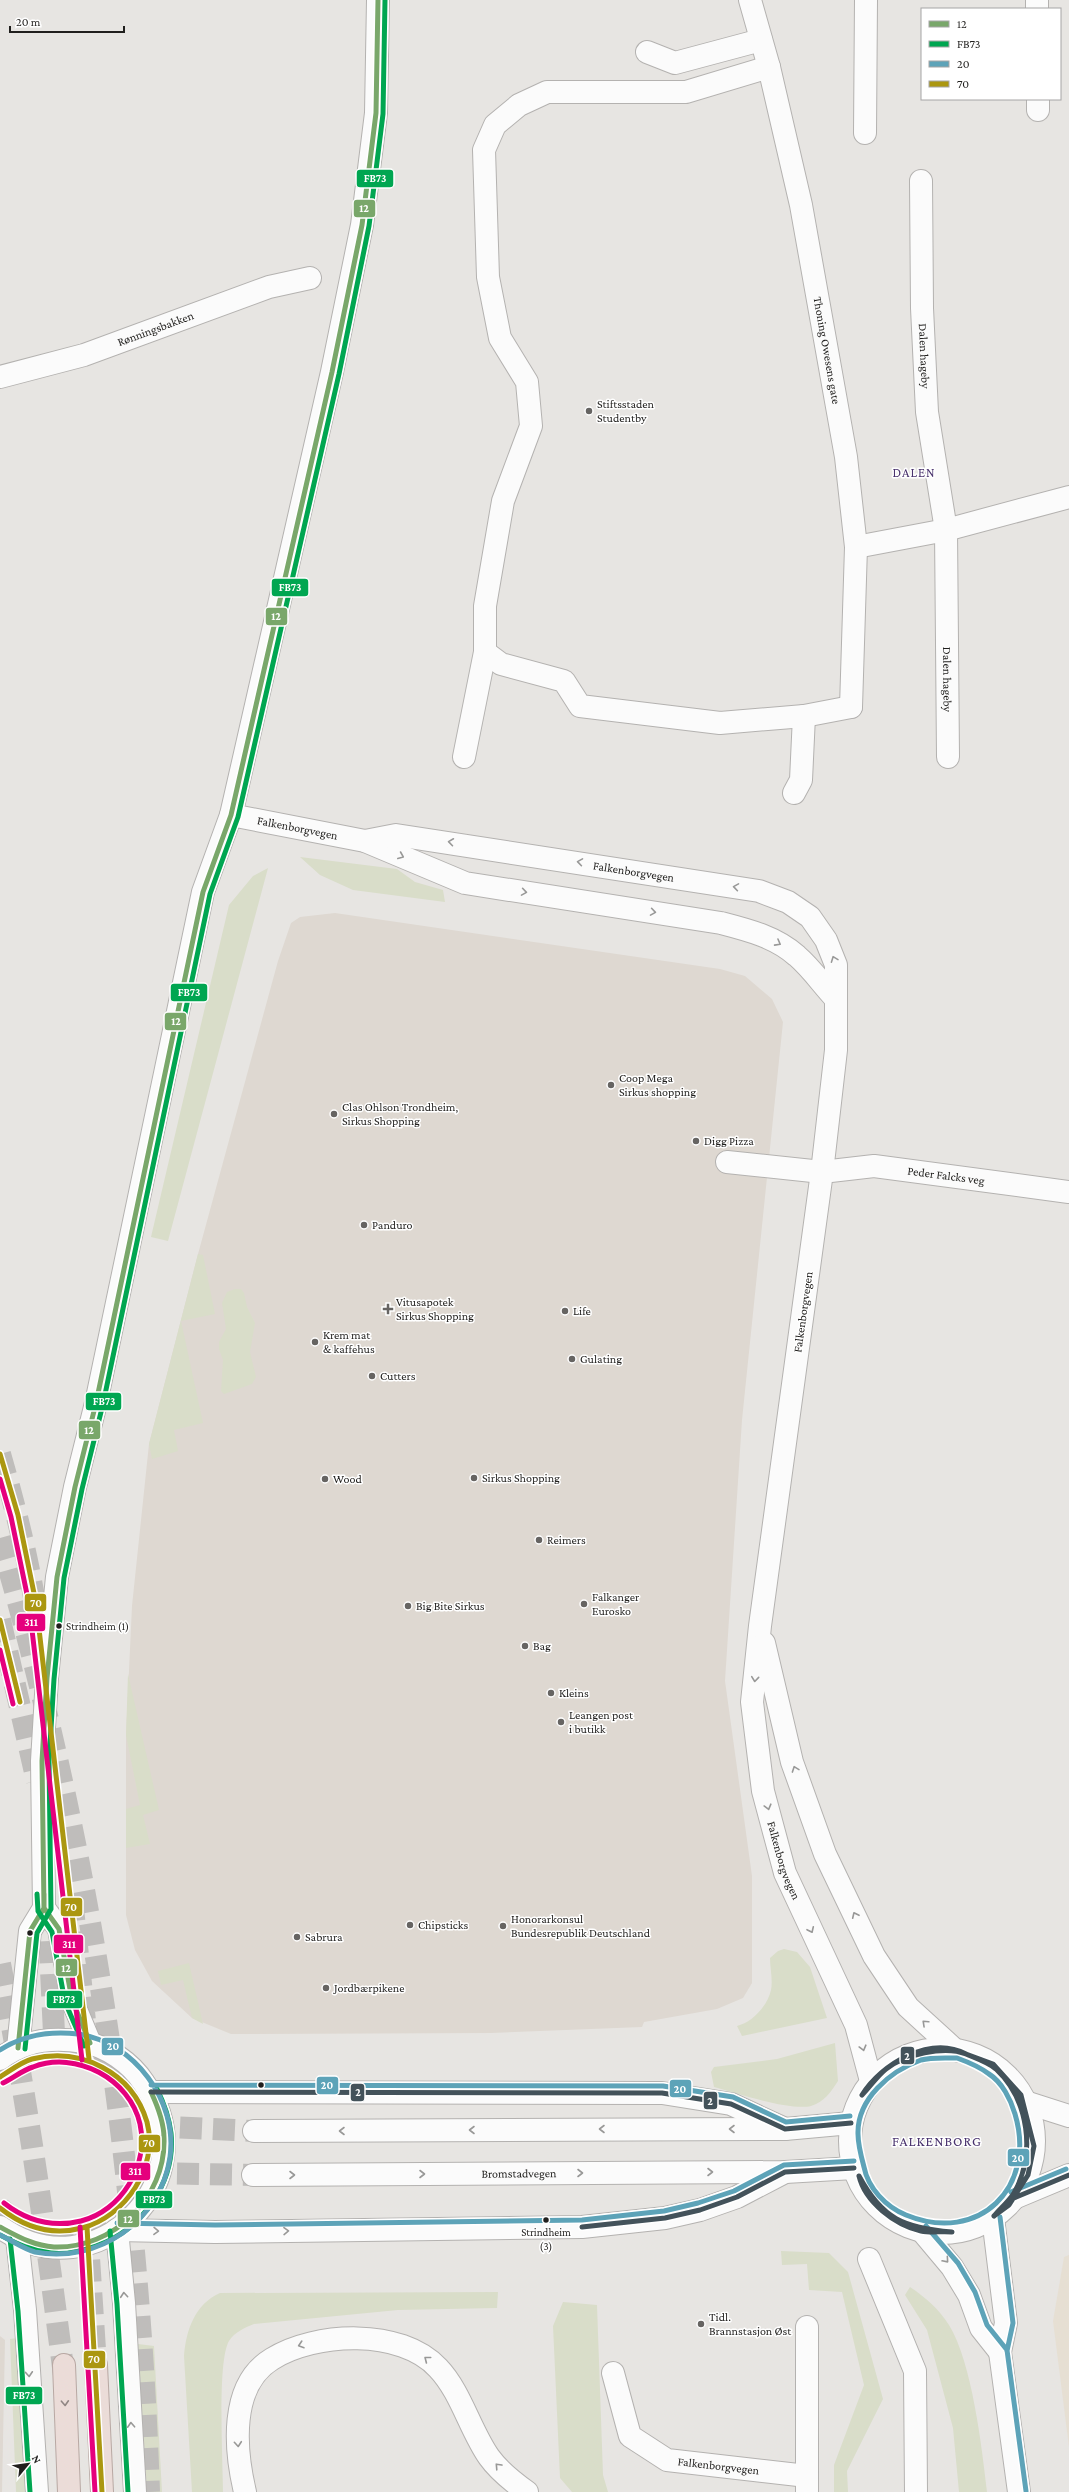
<svg xmlns="http://www.w3.org/2000/svg" width="1069" height="2492" font-family="'Crimson Pro',serif">
<style>
.built{fill:#ded8d1}
.education{fill:#e6dfd3}
.green{fill:#d9ddc9}
.lines{fill:none;stroke-linecap:round;stroke-linejoin:round}
.secondary-tunnel{stroke:#bfbdbb;stroke-width:22;stroke-dasharray:22 11;stroke-linecap:butt}
.highway-tunnel{stroke:#bfbdbb;stroke-width:22;stroke-dasharray:22 11;stroke-linecap:butt}
.lane-casing{stroke:#b4b2b0;stroke-width:24}
.street-casing{stroke:#b4b2b0;stroke-width:24}
.secondary-casing{stroke:#b4b2b0;stroke-width:24}
.highway-casing{stroke:#b8a8a3;stroke-width:24}
.lane{stroke:#fbfbfb;stroke-width:22}
.street{stroke:#fbfbfb;stroke-width:22}
.secondary{stroke:#fbfbfb;stroke-width:22}
.highway{stroke:#ebdcd8;stroke-width:22}
.bus-1-casing{stroke:#fff;stroke-width:8}
.bus-2-casing{stroke:#fff;stroke-width:8}
.bus-3-casing{stroke:#fff;stroke-width:8}
.bus-4-casing{stroke:#fff;stroke-width:8}
.bus-5-casing{stroke:#fff;stroke-width:8}
.bus-6-casing{stroke:#fff;stroke-width:8}
.bus-1{stroke:#79a76a;stroke-width:5}
.bus-2{stroke:#00a651;stroke-width:5}
.bus-3{stroke:#5da3b8;stroke-width:5}
.bus-4{stroke:#ab9710;stroke-width:5}
.bus-5{stroke:#e5007d;stroke-width:5}
.bus-6{stroke:#43525a;stroke-width:5}
.oneway{stroke:#989897}
.oneway2{stroke:#908784}
.poi-dot{fill:#666462;stroke:#fff;stroke-width:1.5}
.bus-dot{fill:#201f1d;stroke:#fff;stroke-width:1.5}
.labels{text-anchor:middle;stroke-width:3;stroke-linejoin:round;paint-order:stroke}
.bus-label{font-size:11px;fill:#201f1d;stroke:#fff;text-anchor:start}
.street-label{font-size:12px;fill:#201f1d;stroke:#fff}
.poi-label{font-size:12px;fill:#201f1d;stroke:#fff;text-anchor:start}
.neighbourhood-label{font-size:13px;letter-spacing:1px;fill:#49326d;stroke:#fff}
.quarter-label{font-size:14px;letter-spacing:1px;fill:#49326d;stroke:#fff}
.line-badge{stroke:#fff;stroke-width:1.5}
.badge-label{font-size:11px;text-anchor:middle;font-weight:bold;fill:#fff}
</style>
<rect width="100%" height="100%" fill="#e7e5e2"/>
<path class="built" d="M 335,913 L 720,969 L 745,976 L 772,999 L 783,1022 L 742,1420 L 725,1681 L 752,1876 L 752,1983 L 743,1998 L 717,2009 L 644,2022 L 642,2027 L 491,2033 L 231,2034 L 192,2018 L 152,1981 L 135,1950 L 126,1915 L 126,1735 L 132,1606 L 149,1444 L 198,1254 L 278,961 L 291,923 L 300,917 Z
M 0,2336 L 5,2340 L 2,2492 L 0,2492 Z"/>
<path class="education" d="M 1069,2255 L 1069,2447 L 1053,2321 L 1064,2257 Z"/>
<path class="green" d="M 300,857 L 397,869 L 415,882 L 443,890 L 445,902 L 353,890 L 320,875 Z
M 268,868 L 168,1241 L 151,1237 L 229,905 L 253,876 Z
M 198,1254 L 203,1255 L 215,1314 L 181,1321 L 203,1423 L 174,1430 L 178,1451 L 152,1459 L 149,1444 Z
M 235,1289 L 241,1289 L 244,1293 L 247,1307 L 255,1323 L 250,1352 L 256,1377 L 252,1384 L 224,1394 L 221,1391 L 223,1360 L 219,1349 L 219,1342 L 226,1329 L 222,1303 L 227,1292 Z
M 128,1674 L 159,1810 L 143,1815 L 150,1844 L 126,1848 L 126,1809 L 140,1805 L 126,1735 Z
M 784,1949 L 797,1952 L 810,1967 L 827,2018 L 742,2036 L 737,2026 C 752,2023 768,2005 771,1990 C 773,1980 770,1968 770,1958 L 778,1951 Z
M 189,1963 L 203,2024 L 192,2018 L 183,1980 L 161,1985 L 158,1971 Z
M 835,2043 L 838,2081 C 831,2092 824,2102 811,2106 C 790,2111 736,2093 714,2087 L 711,2072 L 714,2067 L 777,2059 Z
M 781,2251 L 829,2253 L 848,2272 L 883,2399 L 847,2471 L 848,2492 L 834,2492 L 834,2465 L 864,2385 L 842,2292 L 809,2290 L 807,2264 L 782,2265 Z
M 910,2287 C 925,2297 939,2309 949,2325 C 972,2362 982,2448 987,2492 L 959,2492 L 953,2428 L 927,2330 L 905,2295 Z
M 498,2292 L 497,2308 L 398,2310 L 254,2324 C 244,2328 235,2332 229,2341 C 217,2361 223,2463 223,2492 L 192,2492 L 184,2356 C 186,2330 195,2304 220,2293 Z
M 563,2302 L 597,2305 L 603,2475 L 608,2492 L 572,2492 L 560,2478 L 553,2326 Z
M 17,2338 L 28,2492 L 16,2492 L 10,2339 Z
M 138,2344 L 154,2346 L 162,2492 L 147,2492 Z"/>
<g class="lines">
<path class="secondary-tunnel" d="M 0,2077 C 79,2013 185,2098 137,2186 C 124,2208 103,2224 78,2229 C 50,2236 21,2227 0,2208
M 147,2126 L 254,2131
M 144,2173 L 253,2175"/>
<path class="highway-tunnel" d="M 0,1454 C 18,1516 33,1579 41,1644
M 0,1538 C 91,1849 138,2169 149,2492
M 0,1620 L 37,1781
M 72,1899 L 89,2059
M 48,1908 L 55,2054
M 0,1964 C 28,2103 47,2243 65,2383
M 87,2227 L 96,2365"/>
<defs>
<g id="lane">
<path d="M 1037,0 L 1037,9"/>
<path d="M 647,52 L 675,63 L 761,40"/>
<path d="M 769,67 L 686,92 L 547,92 L 519,105 L 495,125 L 484,150 L 488,277 L 500,338 L 527,382 L 531,426 L 503,501 L 485,606 L 485,652 L 501,664 L 564,681 L 580,706 L 720,723 L 804,716 L 851,707"/>
<path d="M 1038,99 L 1038,110"/>
<path d="M 865,133 L 866,0"/>
<path id="s1" d="M 921,181 L 922,308 L 927,412 L 946,530 L 948,757"/>
<path d="M 464,757 L 485,652"/>
<path d="M 794,793 L 801,780 L 804,716"/>
<path d="M 727,1162 L 822,1172"/>
<path d="M 869,2259 L 915,2371 L 916,2492"/>
<path d="M 807,2327 L 807,2492"/>
<path id="s2" d="M 613,2373 L 630,2436 L 667,2460 L 807,2476"/>
<path d="M 245,2492 C 235,2450 229,2385 272,2359 C 315,2332 401,2328 438,2368 C 461,2392 470,2430 489,2457 C 499,2471 513,2482 527,2492"/>
</g>
<g id="street">
<path id="s3" d="M 750,0 L 769,67 L 801,205 L 846,457 L 856,547 L 851,707"/>
<path id="s4" d="M 0,377 L 84,355 L 269,287 L 310,278"/>
<path d="M 856,547 L 946,530 L 1069,497"/>
<path id="s5" d="M 822,1172 L 874,1166 L 1069,1192"/>
<path d="M 90,2043 L 72,2000 L 59,1929 L 44,1908 L 42,1761 L 47,1678 L 57,1577 L 75,1487 L 96,1403 L 203,892 L 231,815"/>
<path d="M 18,2048 L 30,1931 L 44,1908"/>
<path d="M 0,2059 C 24,2040 54,2037 83,2042 C 107,2046 131,2063 144,2083 C 211,2179 95,2296 0,2227"/>
<path d="M 151,2092 L 662,2093 L 731,2104 L 785,2129"/>
<path d="M 117,2230 L 215,2232 L 582,2227 L 665,2218 L 700,2210 L 737,2197 L 785,2172"/>
<path d="M 117,2230 L 124,2303 L 135,2492"/>
<path d="M 17,2238 L 25,2310 L 37,2492"/>
</g>
<g id="secondary">
<path id="s6" d="M 378,0 L 376,113 L 362,225 L 332,372 L 231,815 L 365,841 L 465,883 L 721,923 C 748,930 776,937 797,956 C 811,968 822,984 835,998"/>
<path id="s7" d="M 365,841 L 396,835 L 759,891 L 788,902 L 810,917 L 826,940 L 836,965 L 836,1050 L 822,1172 L 760,1626 L 752,1702 L 763,1791 L 785,1873 L 856,2025 L 871,2081"/>
<path d="M 764,1643 L 792,1762 L 825,1854 L 874,1956 L 908,2007 L 954,2049"/>
<circle cx="942" cy="2141" r="92"/>
<path d="M 1025,2102 L 1069,2116"/>
<path d="M 254,2131 L 785,2129 L 851,2123"/>
<path id="s8" d="M 253,2175 L 785,2172 L 854,2168"/>
<path d="M 1014,2198 L 1069,2175"/>
<path d="M 993,2218 L 1006,2323 L 1000,2352 L 1019,2492"/>
<path d="M 921,2230 L 952,2267 L 969,2295 L 981,2328 L 1000,2352"/>
</g>
<path id="highway" d="M 64,2365 L 69,2492
M 96,2365 L 102,2492"/>
</defs>
<use href="#lane" class="lane-casing"/>
<use href="#street" class="street-casing"/>
<use href="#secondary" class="secondary-casing"/>
<use href="#highway" class="highway-casing"/>
<use href="#lane" class="lane"/>
<use href="#street" class="street"/>
<use href="#secondary" class="secondary"/>
<use href="#highway" class="highway"/>
<defs>
<path id="bus-1" d="M 44,1894 L 44,1908 L 59,1929 L 72,2000 L 90,2043
M 18,2048 L 30,1931 L 44,1908 L 42,1761 L 47,1678 L 57,1577 L 75,1487 L 96,1403 L 203,892 L 231,815 L 332,372 L 362,225 L 376,113 L 378,0
M 0,2227 C 17,2236 34,2246 54,2247 C 113,2249 166,2198 164,2138 C 164,2122 158,2107 151,2092"/>
<path id="bus-2" d="M 37,1894 L 38,1911 L 52,1932 L 65,2002 L 84,2046
M 25,2049 L 37,1933 L 51,1909 L 49,1761 L 54,1679 L 64,1578 L 82,1489 L 103,1404 L 210,894 L 238,817 L 339,374 L 369,226 L 383,114 L 385,0
M 110,2231 L 117,2304 L 128,2492
M 0,2235 C 17,2244 32,2251 51,2253 C 66,2255 82,2251 96,2246 C 142,2230 176,2182 171,2133 C 169,2117 164,2103 157,2089
M 10,2239 L 18,2311 L 30,2492"/>
<path id="bus-3" d="M 0,2050 C 23,2035 51,2031 78,2034 C 134,2042 178,2101 170,2157 C 161,2221 98,2264 35,2252 C 24,2249 11,2240 0,2235
M 957,2058 C 968,2062 980,2067 989,2074 C 1002,2082 1011,2100 1015,2114 C 1037,2187 979,2245 906,2215 C 886,2207 868,2188 864,2167 C 861,2156 858,2145 858,2134 C 857,2099 890,2071 921,2060 C 931,2057 946,2058 957,2058 Z
M 151,2085 L 663,2086 L 733,2097 L 786,2122 L 850,2116
M 1011,2192 L 1066,2169
M 1000,2217 L 1013,2323 L 1007,2351
M 117,2223 L 215,2225 L 582,2220 L 664,2211 L 698,2203 L 734,2191 L 784,2165 L 854,2161
M 926,2226 L 958,2263 L 975,2292 L 987,2325 L 1007,2350 L 1026,2491"/>
<path id="bus-4" d="M 0,1454 L 18,1515 L 36,1603 L 89,2059
M 0,1620 L 20,1702
M 0,2077 C 10,2071 21,2062 32,2059 C 81,2047 132,2072 147,2122 C 159,2167 125,2217 82,2228 C 52,2236 24,2227 0,2208
M 87,2227 L 102,2492"/>
<path id="bus-5" d="M 0,1479 L 11,1517 L 29,1604 L 82,2060
M 0,1650 L 13,1704
M 3,2083 C 13,2078 23,2070 33,2067 C 76,2050 130,2079 140,2124 C 149,2166 121,2211 81,2221 C 52,2228 27,2221 4,2203
M 80,2227 L 95,2492"/>
<path id="bus-6" d="M 966,2054 L 993,2064 L 1021,2095 L 1034,2146 L 1028,2175 L 1009,2205 L 994,2216
M 966,2054 C 975,2058 988,2062 996,2069 C 1029,2100 1036,2154 1014,2193 C 1009,2201 1000,2209 994,2216
M 151,2092 L 662,2093 L 731,2104 L 785,2129 L 851,2123
M 862,2095 C 881,2064 930,2035 966,2054
M 862,2095 C 870,2087 877,2076 886,2069 C 904,2055 944,2045 966,2054
M 859,2176 C 882,2219 904,2228 952,2232
M 859,2176 C 865,2202 895,2225 921,2231 C 931,2233 942,2231 952,2232
M 1014,2198 L 1069,2175
M 582,2227 L 665,2218 L 700,2210 L 737,2197 L 785,2172 L 854,2168"/>
</defs>
<use href="#bus-1" class="bus-1-casing"/>
<use href="#bus-2" class="bus-2-casing"/>
<use href="#bus-3" class="bus-3-casing"/>
<use href="#bus-4" class="bus-4-casing"/>
<use href="#bus-5" class="bus-5-casing"/>
<use href="#bus-6" class="bus-6-casing"/>
<use href="#bus-1" class="bus-1"/>
<use href="#bus-2" class="bus-2"/>
<use href="#bus-3" class="bus-3"/>
<use href="#bus-4" class="bus-4"/>
<use href="#bus-5" class="bus-5"/>
<use href="#bus-6" class="bus-6"/>
</g>
<defs><path id="oneway-chevron" d="M-2-3.5L2.5 0L-2 3.5" fill="none" stroke-width="1.6" stroke-linecap="round" stroke-linejoin="round"/></defs>
<g class="oneway">
<use href="#oneway-chevron" transform="translate(451 842) rotate(-172)"/>
<use href="#oneway-chevron" transform="translate(401 856) rotate(23)"/>
<use href="#oneway-chevron" transform="translate(580 862) rotate(-171)"/>
<use href="#oneway-chevron" transform="translate(736 887) rotate(-171)"/>
<use href="#oneway-chevron" transform="translate(524 892) rotate(9)"/>
<use href="#oneway-chevron" transform="translate(653 912) rotate(9)"/>
<use href="#oneway-chevron" transform="translate(778 943) rotate(29)"/>
<use href="#oneway-chevron" transform="translate(834 959) rotate(-111)"/>
<use href="#oneway-chevron" transform="translate(755 1679) rotate(96)"/>
<use href="#oneway-chevron" transform="translate(795 1769) rotate(-110)"/>
<use href="#oneway-chevron" transform="translate(768 1807) rotate(75)"/>
<use href="#oneway-chevron" transform="translate(855 1915) rotate(-115)"/>
<use href="#oneway-chevron" transform="translate(811 1930) rotate(65)"/>
<use href="#oneway-chevron" transform="translate(925 2023) rotate(-137)"/>
<use href="#oneway-chevron" transform="translate(863 2048) rotate(75)"/>
<use href="#oneway-chevron" transform="translate(602 2129) rotate(180)"/>
<use href="#oneway-chevron" transform="translate(732 2129) rotate(180)"/>
<use href="#oneway-chevron" transform="translate(472 2130) rotate(180)"/>
<use href="#oneway-chevron" transform="translate(342 2131) rotate(180)"/>
<use href="#oneway-chevron" transform="translate(710 2172)"/>
<use href="#oneway-chevron" transform="translate(580 2173)"/>
<use href="#oneway-chevron" transform="translate(422 2174)"/>
<use href="#oneway-chevron" transform="translate(292 2175)"/>
<use href="#oneway-chevron" transform="translate(156 2231) rotate(1)"/>
<use href="#oneway-chevron" transform="translate(286 2231) rotate(-1)"/>
<use href="#oneway-chevron" transform="translate(946 2260) rotate(49)"/>
<use href="#oneway-chevron" transform="translate(124 2295) rotate(-95)"/>
<use href="#oneway-chevron" transform="translate(301 2345) rotate(162)"/>
<use href="#oneway-chevron" transform="translate(427 2359) rotate(-142)"/>
<use href="#oneway-chevron" transform="translate(29 2374) rotate(86)"/>
<use href="#oneway-chevron" transform="translate(131 2425) rotate(-93)"/>
<use href="#oneway-chevron" transform="translate(238 2444) rotate(85)"/>
<use href="#oneway-chevron" transform="translate(498 2466) rotate(-133)"/>
</g>
<use class="oneway2" href="#oneway-chevron" transform="translate(65 2403) rotate(87)"/>
<g class="poi-dot">
<circle cx="589" cy="411" r="4"/>
<circle cx="611" cy="1085" r="4"/>
<circle cx="334" cy="1114" r="4"/>
<circle cx="696" cy="1141" r="4"/>
<circle cx="364" cy="1225" r="4"/>
<path d="M386 1303h4v4h4v4h-4v4h-4v-4h-4v-4h4z"/>
<circle cx="565" cy="1311" r="4"/>
<circle cx="315" cy="1342" r="4"/>
<circle cx="572" cy="1359" r="4"/>
<circle cx="372" cy="1376" r="4"/>
<circle cx="474" cy="1478" r="4"/>
<circle cx="325" cy="1479" r="4"/>
<circle cx="539" cy="1540" r="4"/>
<circle cx="584" cy="1604" r="4"/>
<circle cx="408" cy="1606" r="4"/>
<circle cx="525" cy="1646" r="4"/>
<circle cx="551" cy="1693" r="4"/>
<circle cx="561" cy="1722" r="4"/>
<circle cx="410" cy="1925" r="4"/>
<circle cx="503" cy="1926" r="4"/>
<circle cx="297" cy="1937" r="4"/>
<circle cx="326" cy="1988" r="4"/>
<circle cx="701" cy="2324" r="4"/>
</g>
<g class="bus-dot">
<circle cx="59" cy="1626" r="3.5"/>
<circle cx="30" cy="1933" r="3.5"/>
<circle cx="261" cy="2085" r="3.5"/>
<circle cx="546" cy="2220" r="3.5"/>
</g>
<g class="labels">
<g class="bus-label">
<text x="66" y="1630">Strindheim (1)</text>
<text x="546" y="2236" text-anchor="middle">Strindheim<tspan x="546" dy="14">(3)</tspan></text>
</g>
<g class="street-label">
<text dy="4" stroke="none"><textPath href="#s4" startOffset="163">Rønningsbakken</textPath></text>
<text dy="4" stroke="none"><textPath href="#s3" startOffset="359">Thoning Owesens gate</textPath></text>
<text dy="4" stroke="none"><textPath href="#s1" startOffset="175">Dalen hageby</textPath></text>
<text dy="4" stroke="none"><textPath href="#s1" startOffset="500">Dalen hageby</textPath></text>
<text dy="4" stroke="none"><textPath href="#s6" startOffset="898">Falkenborgvegen</textPath></text>
<text dy="4" stroke="none"><textPath href="#s7" startOffset="272">Falkenborgvegen</textPath></text>
<text dy="4" stroke="none"><textPath href="#s5" startOffset="125">Peder Falcks veg</textPath></text>
<text transform="translate(803 1312) rotate(-82)" y="4">Falkenborgvegen</text>
<text dy="4" stroke="none"><textPath href="#s7" startOffset="1416">Falkenborgvegen</textPath></text>
<text dy="4" stroke="none"><textPath href="#s8" startOffset="266">Bromstadvegen</textPath></text>
<text dy="4" stroke="none"><textPath href="#s2" startOffset="161">Falkenborgvegen</textPath></text>
</g>
<g class="poi-label">
<text x="597" y="408">Stiftsstaden<tspan x="597" dy="14">Studentby</tspan></text>
<text x="619" y="1082">Coop Mega<tspan x="619" dy="14">Sirkus shopping</tspan></text>
<text x="342" y="1111">Clas Ohlson Trondheim,<tspan x="342" dy="14">Sirkus Shopping</tspan></text>
<text x="704" y="1145">Digg Pizza</text>
<text x="372" y="1229">Panduro</text>
<text x="396" y="1306">Vitusapotek<tspan x="396" dy="14">Sirkus Shopping</tspan></text>
<text x="573" y="1315">Life</text>
<text x="323" y="1339">Krem mat<tspan x="323" dy="14">&amp; kaffehus</tspan></text>
<text x="580" y="1363">Gulating</text>
<text x="380" y="1380">Cutters</text>
<text x="482" y="1482">Sirkus Shopping</text>
<text x="333" y="1483">Wood</text>
<text x="547" y="1544">Reimers</text>
<text x="592" y="1601">Falkanger<tspan x="592" dy="14">Eurosko</tspan></text>
<text x="416" y="1610">Big Bite Sirkus</text>
<text x="533" y="1650">Bag</text>
<text x="559" y="1697">Kleins</text>
<text x="569" y="1719">Leangen post<tspan x="569" dy="14">i butikk</tspan></text>
<text x="511" y="1923">Honorarkonsul<tspan x="511" dy="14">Bundesrepublik Deutschland</tspan></text>
<text x="418" y="1929">Chipsticks</text>
<text x="305" y="1941">Sabrura</text>
<text x="334" y="1992">Jordbærpikene</text>
<text x="709" y="2321">Tidl.<tspan x="709" dy="14">Brannstasjon Øst</tspan></text>
</g>
<g class="neighbourhood-label">
<text x="914" y="477">DALEN</text>
</g>
<g class="quarter-label">
<text x="937" y="2146">FALKENBORG</text>
</g>
</g>
<g class="line-badge">
<rect x="356" y="169" width="38" height="19" rx="4" fill="#00a651"/>
<rect x="353" y="199" width="23" height="19" rx="4" fill="#79a76a"/>
<rect x="271" y="578" width="38" height="19" rx="4" fill="#00a651"/>
<rect x="265" y="607" width="23" height="19" rx="4" fill="#79a76a"/>
<rect x="170" y="983" width="38" height="19" rx="4" fill="#00a651"/>
<rect x="164" y="1012" width="23" height="19" rx="4" fill="#79a76a"/>
<rect x="85" y="1392" width="37" height="19" rx="4" fill="#00a651"/>
<rect x="78" y="1420" width="23" height="20" rx="4" fill="#79a76a"/>
<rect x="24" y="1593" width="23" height="19" rx="4" fill="#ab9710"/>
<rect x="16" y="1613" width="30" height="19" rx="4" fill="#e5007d"/>
<rect x="60" y="1897" width="23" height="20" rx="4" fill="#ab9710"/>
<rect x="53" y="1934" width="31" height="20" rx="4" fill="#e5007d"/>
<rect x="55" y="1958" width="23" height="19" rx="4" fill="#79a76a"/>
<rect x="46" y="1990" width="37" height="19" rx="4" fill="#00a651"/>
<rect x="101" y="2037" width="23" height="19" rx="4" fill="#5da3b8"/>
<rect x="900" y="2046" width="15" height="19" rx="4" fill="#43525a"/>
<rect x="316" y="2076" width="23" height="19" rx="4" fill="#5da3b8"/>
<rect x="669" y="2079" width="23" height="19" rx="4" fill="#5da3b8"/>
<rect x="350" y="2083" width="15" height="19" rx="4" fill="#43525a"/>
<rect x="703" y="2091" width="15" height="19" rx="4" fill="#43525a"/>
<rect x="138" y="2134" width="23" height="19" rx="4" fill="#ab9710"/>
<rect x="1007" y="2148" width="23" height="19" rx="4" fill="#5da3b8"/>
<rect x="120" y="2162" width="31" height="19" rx="4" fill="#e5007d"/>
<rect x="135" y="2190" width="38" height="19" rx="4" fill="#00a651"/>
<rect x="117" y="2209" width="23" height="19" rx="4" fill="#79a76a"/>
<rect x="83" y="2350" width="23" height="19" rx="4" fill="#ab9710"/>
<rect x="5" y="2386" width="38" height="19" rx="4" fill="#00a651"/>
</g>
<g class="badge-label">
<text x="375" y="182">FB73</text>
<text x="364" y="212">12</text>
<text x="290" y="591">FB73</text>
<text x="276" y="620">12</text>
<text x="189" y="996">FB73</text>
<text x="176" y="1025">12</text>
<text x="104" y="1405">FB73</text>
<text x="89" y="1434">12</text>
<text x="36" y="1607">70</text>
<text x="31" y="1626">311</text>
<text x="71" y="1911">70</text>
<text x="69" y="1948">311</text>
<text x="66" y="1972">12</text>
<text x="64" y="2003">FB73</text>
<text x="113" y="2050">20</text>
<text x="907" y="2060">2</text>
<text x="327" y="2089">20</text>
<text x="680" y="2093">20</text>
<text x="358" y="2096">2</text>
<text x="710" y="2105">2</text>
<text x="149" y="2147">70</text>
<text x="1018" y="2162">20</text>
<text x="135" y="2175">311</text>
<text x="154" y="2203">FB73</text>
<text x="128" y="2223">12</text>
<text x="94" y="2363">70</text>
<text x="24" y="2399">FB73</text>
</g>
<rect x="921" y="8" width="140" height="92" fill="#ffffff" stroke="#a6a5a5"/>
<rect x="929" y="21" width="20" height="6" fill="#79a76a" stroke="#a6a5a5"/>
<text x="957" y="28" font-size="12" fill="#201f1d">12</text>
<rect x="929" y="41" width="20" height="6" fill="#00a651" stroke="#a6a5a5"/>
<text x="957" y="48" font-size="12" fill="#201f1d">FB73</text>
<rect x="929" y="61" width="20" height="6" fill="#5da3b8" stroke="#a6a5a5"/>
<text x="957" y="68" font-size="12" fill="#201f1d">20</text>
<rect x="929" y="81" width="20" height="6" fill="#ab9710" stroke="#a6a5a5"/>
<text x="957" y="88" font-size="12" fill="#201f1d">70</text>
<g transform="translate(28 2464) rotate(61)" stroke="#ffffff" stroke-width="3" paint-order="stroke">
<path d="M0-3L7 15L0 10L-7 15Z" fill="#201f1d"/>
<text y="-6" font-size="11" font-weight="bold" text-anchor="middle" fill="#201f1d">N</text>
</g>
<path d="M10 26v6h114v-6" fill="none" stroke="#201f1d" stroke-width="2"/>
<text x="16" y="26" font-size="12" fill="#201f1d" stroke="#ffffff" stroke-width="3" paint-order="stroke">20 m</text>
</svg>
